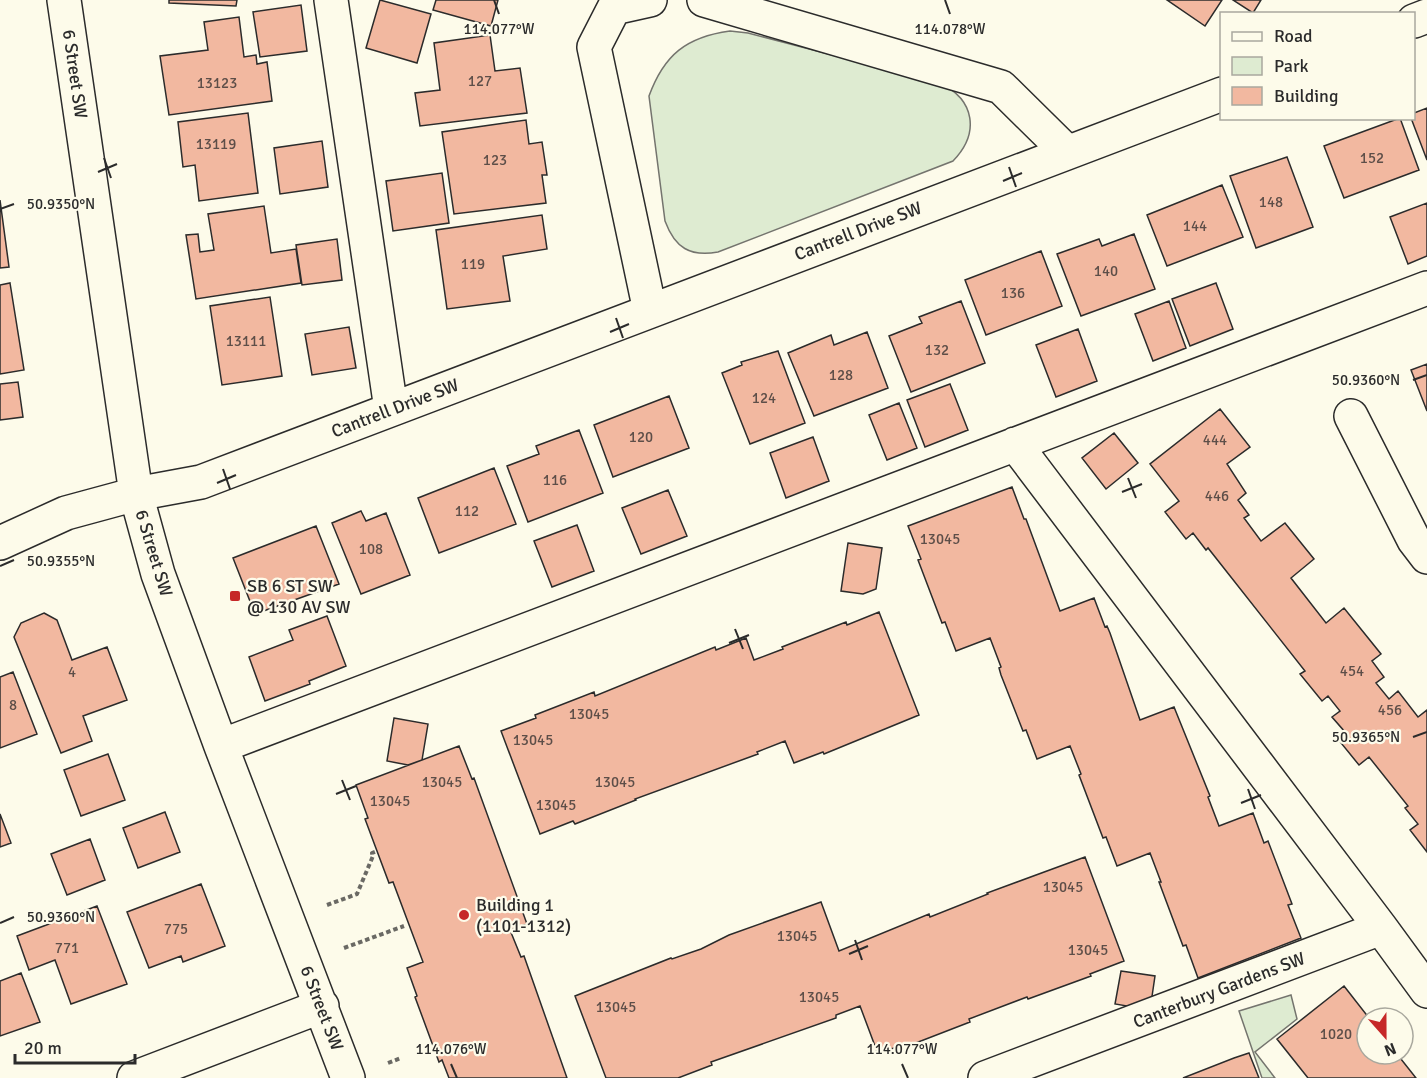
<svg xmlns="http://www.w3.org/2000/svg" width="1427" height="1078" font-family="Signika,sans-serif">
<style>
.green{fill:#deebd1;stroke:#74746e;stroke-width:1.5}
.building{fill:#f2b8a0;stroke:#2b2b2b;stroke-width:1.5}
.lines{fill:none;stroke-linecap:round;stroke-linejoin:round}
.minor-casing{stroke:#2b2b2b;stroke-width:36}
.path{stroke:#6a6964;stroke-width:4;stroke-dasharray:4.5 3;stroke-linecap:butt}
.minor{stroke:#fdfbea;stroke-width:33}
.ticks{fill:none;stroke:#2b2b2b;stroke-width:2}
.poi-dot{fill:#c62828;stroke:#fdfbea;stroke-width:2}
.labels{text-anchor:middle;stroke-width:4.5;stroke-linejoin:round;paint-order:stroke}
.number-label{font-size:15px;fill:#5d4e48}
.street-label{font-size:18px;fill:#2b2b2b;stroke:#fdfbea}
.poi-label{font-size:18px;fill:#2b2b2b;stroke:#fdfbea;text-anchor:start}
.ticks-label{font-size:15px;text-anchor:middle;fill:#2b2b2b;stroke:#fdfbea;stroke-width:4.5;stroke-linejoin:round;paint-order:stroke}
</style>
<rect width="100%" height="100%" fill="#fdfbea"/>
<path class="green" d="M 730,31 L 748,33 L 940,83 C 975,100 980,133 953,161 L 718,252 C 690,257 675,248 665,221 L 649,96 C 664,55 686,37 730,31 Z
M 1291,995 L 1297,1019 L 1255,1052 L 1275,1078 L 1262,1078 L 1239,1011 Z"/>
<path class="building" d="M 169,0 L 237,0 L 236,6 L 169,3 Z
M 380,0 L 431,14 L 417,63 L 366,48 Z
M 436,0 L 498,0 L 491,26 L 433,10 Z
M 1167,0 L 1222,0 L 1205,26 Z
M 1233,0 L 1261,0 L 1253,13 Z
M 301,5 L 307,51 L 260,57 L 253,12 Z
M 239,17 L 244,57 L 256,55 L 257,64 L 267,62 L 272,101 L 169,115 L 160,56 L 208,50 L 204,22 Z
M 490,35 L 495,71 L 520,68 L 527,113 L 420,126 L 415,93 L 440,90 L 434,43 Z
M 1427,108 L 1427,160 L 1411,118 L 1414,118 L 1414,113 Z
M 248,113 L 258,193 L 199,201 L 195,165 L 183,167 L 178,122 Z
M 1400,118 L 1419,170 L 1344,198 L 1324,146 Z
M 526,120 L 529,144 L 542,142 L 547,175 L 542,175 L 546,203 L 454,214 L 442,132 Z
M 322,141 L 328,187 L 280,194 L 274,148 Z
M 1287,157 L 1313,227 L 1256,248 L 1230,176 Z
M 442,173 L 449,223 L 393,231 L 386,181 Z
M 1222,185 L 1243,237 L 1167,266 L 1147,215 Z
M 0,200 L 9,267 L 0,268 Z
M 1427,203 L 1427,256 L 1408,264 L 1390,217 Z
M 264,206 L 271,253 L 296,249 L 301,283 L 196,299 L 186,235 L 198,234 L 200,252 L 214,250 L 208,214 Z
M 542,215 L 547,249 L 503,256 L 510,301 L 447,309 L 436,230 Z
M 1134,234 L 1155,289 L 1081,316 L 1057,254 L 1099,239 L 1102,246 Z
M 337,239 L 342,280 L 302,285 L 296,245 Z
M 1041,251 L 1062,306 L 986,335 L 965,280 Z
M 10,283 L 24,370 L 0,374 L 0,285 Z
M 1216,283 L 1233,329 L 1190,346 L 1172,299 Z
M 270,297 L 282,376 L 222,385 L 210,306 Z
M 961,301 L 985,363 L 911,392 L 889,336 L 922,323 L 919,317 Z
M 1169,301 L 1186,348 L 1153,361 L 1135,314 Z
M 349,327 L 356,368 L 312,375 L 305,334 Z
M 1078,329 L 1097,381 L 1056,397 L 1036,345 Z
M 867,332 L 888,388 L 814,416 L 788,353 L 831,335 L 834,345 Z
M 778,351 L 805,423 L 750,444 L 722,373 L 742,365 L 741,362 Z
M 1427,364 L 1427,411 L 1411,370 Z
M 18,382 L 23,417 L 0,420 L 0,384 Z
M 950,384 L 968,430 L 925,447 L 907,400 Z
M 669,396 L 689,448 L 613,477 L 594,425 Z
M 899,403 L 917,448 L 887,460 L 869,415 Z
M 1220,409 L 1250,447 L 1227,464 L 1246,493 L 1238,500 L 1249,515 L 1244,518 L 1261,541 L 1285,523 L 1314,559 L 1291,578 L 1326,623 L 1344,608 L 1381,654 L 1372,661 L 1384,677 L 1376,683 L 1389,699 L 1398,691 L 1418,717 L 1427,710 L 1427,852 L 1410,830 L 1418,824 L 1405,808 L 1408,806 L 1369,757 L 1359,765 L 1337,738 L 1345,732 L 1332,717 L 1340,711 L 1328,696 L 1322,701 L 1300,674 L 1305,671 L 1208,548 L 1206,550 L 1193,533 L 1186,539 L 1165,512 L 1179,501 L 1150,464 Z
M 579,430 L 603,493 L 528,522 L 507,466 L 539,454 L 536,446 Z
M 1114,433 L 1138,463 L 1106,489 L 1082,458 Z
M 813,437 L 829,481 L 786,498 L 770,453 Z
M 494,468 L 516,524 L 439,553 L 418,498 Z
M 1012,487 L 1024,519 L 1026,519 L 1060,611 L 1094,598 L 1105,627 L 1107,626 L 1110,633 L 1140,720 L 1174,707 L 1210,796 L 1208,797 L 1219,826 L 1253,813 L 1264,843 L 1268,841 L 1292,904 L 1288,905 L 1301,938 L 1198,978 L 1186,945 L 1183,946 L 1159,882 L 1161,882 L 1150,853 L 1117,866 L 1106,837 L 1103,838 L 1079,775 L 1081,774 L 1070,746 L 1037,759 L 1026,730 L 1023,731 L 1001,675 L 999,668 L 1001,667 L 990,638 L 956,651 L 945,622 L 942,623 L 918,560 L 921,559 L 908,526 Z
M 668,490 L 687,536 L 641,554 L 622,508 Z
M 361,511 L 366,521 L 386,513 L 410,575 L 361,594 L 332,523 Z
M 577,525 L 594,571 L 552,587 L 534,541 Z
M 316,526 L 339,584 L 255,614 L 233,558 Z
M 848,543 L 882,548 L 876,589 L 863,594 L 841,591 Z
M 879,612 L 919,715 L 824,754 L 823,752 L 794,763 L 785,741 L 757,752 L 758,754 L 635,799 L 636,800 L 575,824 L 573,821 L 540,834 L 501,731 L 536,718 L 535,715 L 594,692 L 595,696 L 715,647 L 716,650 L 746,638 L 754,660 L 783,649 L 782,647 L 846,622 L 847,625 Z
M 44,613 L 57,620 L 72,660 L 107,647 L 127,700 L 83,716 L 92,741 L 61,753 L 14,637 L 21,623 Z
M 327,616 L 346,666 L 309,681 L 310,684 L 265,701 L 249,657 L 293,640 L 289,630 Z
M 13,672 L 37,734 L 0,748 L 0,677 Z
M 394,718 L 428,724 L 422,760 L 408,765 L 387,761 Z
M 459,746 L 472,779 L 474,778 L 527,924 L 510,930 L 521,957 L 524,956 L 567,1078 L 449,1078 L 442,1060 L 439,1062 L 415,997 L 417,996 L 407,968 L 423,962 L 393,882 L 389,883 L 365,819 L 368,818 L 356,785 Z
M 108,754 L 125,800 L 81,816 L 64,770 Z
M 165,812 L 180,852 L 138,868 L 123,828 Z
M 0,814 L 11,843 L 0,847 Z
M 90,839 L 105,880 L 67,895 L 51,854 Z
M 1085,857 L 1124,961 L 1090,974 L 1091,976 L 1028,999 L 1027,997 L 969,1019 L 970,1022 L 908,1046 L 907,1043 L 878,1054 L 860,1006 L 836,1015 L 836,1018 L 711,1062 L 712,1065 L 678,1078 L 606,1078 L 575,996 L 671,958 L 672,959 L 701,949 L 729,935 L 821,902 L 839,951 L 929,914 L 930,917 L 988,894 L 987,893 Z
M 201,884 L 225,946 L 183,962 L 181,956 L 149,968 L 127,912 Z
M 97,906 L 127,984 L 71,1004 L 55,960 L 29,970 L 17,936 Z
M 1121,971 L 1155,976 L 1150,1010 L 1115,1004 Z
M 21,973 L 40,1022 L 0,1036 L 0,981 Z
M 1344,986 L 1369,1018 L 1367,1018 L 1367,1054 L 1397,1054 L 1416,1078 L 1308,1078 L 1277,1039 Z
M 1249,1053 L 1259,1078 L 1183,1078 L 1234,1058 Z"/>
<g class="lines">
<defs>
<path id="minor" d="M 64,0 L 136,494 L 158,574 L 221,746 L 348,1078
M 331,0 L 391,409
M 650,0 L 614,8 L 594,47 L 650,311
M 704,0 L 1001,87 L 1067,152
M 1414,21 L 1427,16
M 1351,416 L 1414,540 L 1427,557
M 1015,444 L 1381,928
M 0,543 L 66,513 L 136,494 L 201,482 L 1222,94
M 221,746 L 1427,288
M 134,1078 L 322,1006
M 985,1078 L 1381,928 L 1427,991"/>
</defs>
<use href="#minor" class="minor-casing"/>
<path class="path" d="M 327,905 L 357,894 L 373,856 L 372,853 L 377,851
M 344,948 L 404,926
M 388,1063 L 401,1058"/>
<use href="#minor" class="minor"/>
</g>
<path class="ticks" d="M 494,0 L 499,14M 945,0 L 950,14M 104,158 L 111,178M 1009,167 L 1016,187M 98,172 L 117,164M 1003,181 L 1022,173M 0,209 L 14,204M 616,318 L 623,338M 610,332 L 629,324M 1413,380 L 1427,375M 223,469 L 230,489M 1128,478 L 1136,498M 217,483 L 236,475M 1122,492 L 1142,484M 0,566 L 14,560M 735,629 L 743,649M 729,643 L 749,635M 1413,737 L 1427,732M 342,780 L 350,800M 1248,789 L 1255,809M 336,794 L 356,786M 1241,803 L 1261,795M 0,923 L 14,917M 855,940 L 862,960M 849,954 L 868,946M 451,1064 L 457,1078M 902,1064 L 908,1078"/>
<g class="poi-dot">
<rect x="229" y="590" width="12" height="12" rx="3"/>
<circle cx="464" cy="915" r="6"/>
</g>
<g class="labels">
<g class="number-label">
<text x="480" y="86">127</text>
<text x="217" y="88">13123</text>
<text x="216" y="149">13119</text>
<text x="1372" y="163">152</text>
<text x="495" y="165">123</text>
<text x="1271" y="207">148</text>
<text x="1195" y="231">144</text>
<text x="473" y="269">119</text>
<text x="1106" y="276">140</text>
<text x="1013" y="298">136</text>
<text x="246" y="346">13111</text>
<text x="937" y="355">132</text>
<text x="841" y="380">128</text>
<text x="764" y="403">124</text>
<text x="641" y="442">120</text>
<text x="1215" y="445">444</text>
<text x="555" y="485">116</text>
<text x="1217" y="501">446</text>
<text x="467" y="516">112</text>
<text x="940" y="544">13045</text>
<text x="371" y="554">108</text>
<text x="1352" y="676">454</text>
<text x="72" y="677">4</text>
<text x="13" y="710">8</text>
<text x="1390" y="715">456</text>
<text x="589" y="719">13045</text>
<text x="533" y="745">13045</text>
<text x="442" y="787">13045</text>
<text x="615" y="787">13045</text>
<text x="390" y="806">13045</text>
<text x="556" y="810">13045</text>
<text x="1063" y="892">13045</text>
<text x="176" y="934">775</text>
<text x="797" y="941">13045</text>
<text x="67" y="953">771</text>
<text x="1088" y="955">13045</text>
<text x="819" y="1002">13045</text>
<text x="616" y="1012">13045</text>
<text x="1336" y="1039">1020</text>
</g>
<g class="street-label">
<text transform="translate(75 74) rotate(82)" y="6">6 Street SW</text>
<text transform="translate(858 231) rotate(-21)" y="6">Cantrell Drive SW</text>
<text transform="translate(395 408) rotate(-21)" y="6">Cantrell Drive SW</text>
<text transform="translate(154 553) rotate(73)" y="6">6 Street SW</text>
<text transform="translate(1219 990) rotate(-21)" y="6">Canterbury Gardens SW</text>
<text transform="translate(322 1008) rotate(69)" y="6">6 Street SW</text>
</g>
<g class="poi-label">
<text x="247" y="592">SB 6 ST SW<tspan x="247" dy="21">@ 130 AV SW</tspan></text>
<text x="476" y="911">Building 1<tspan x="476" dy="21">(1101-1312)</tspan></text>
</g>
</g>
<g class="ticks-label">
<text x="499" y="34">114.077°W</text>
<text x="950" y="34">114.078°W</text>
<text x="61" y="209">50.9350°N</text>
<text x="1366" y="385">50.9360°N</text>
<text x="61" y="566">50.9355°N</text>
<text x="1366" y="742">50.9365°N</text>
<text x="61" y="922">50.9360°N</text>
<text x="451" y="1054">114.076°W</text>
<text x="902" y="1054">114.077°W</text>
</g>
<rect x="1220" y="12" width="195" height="108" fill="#fdfbea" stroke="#a9a89e" stroke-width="1.5"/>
<rect x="1232" y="32" width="30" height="9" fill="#fdfbea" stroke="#a9a89e" stroke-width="1.5"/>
<text x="1274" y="42" font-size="18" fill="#2b2b2b">Road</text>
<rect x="1232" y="57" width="30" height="18" fill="#deebd1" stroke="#a9a89e" stroke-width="1.5"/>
<text x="1274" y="72" font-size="18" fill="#2b2b2b">Park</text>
<rect x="1232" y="87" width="30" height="18" fill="#f2b8a0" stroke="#a9a89e" stroke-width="1.5"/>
<text x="1274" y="102" font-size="18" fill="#2b2b2b">Building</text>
<g transform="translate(1385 1036) rotate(159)"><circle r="28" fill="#fdfbea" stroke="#a9a89e" stroke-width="1.5"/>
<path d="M0-4.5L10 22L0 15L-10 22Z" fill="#c62828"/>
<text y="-9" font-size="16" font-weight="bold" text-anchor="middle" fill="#2b2b2b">N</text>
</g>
<path d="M15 1054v9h120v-9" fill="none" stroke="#2b2b2b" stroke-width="3"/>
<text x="24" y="1054" font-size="18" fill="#2b2b2b" stroke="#fdfbea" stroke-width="4.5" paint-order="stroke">20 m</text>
</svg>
